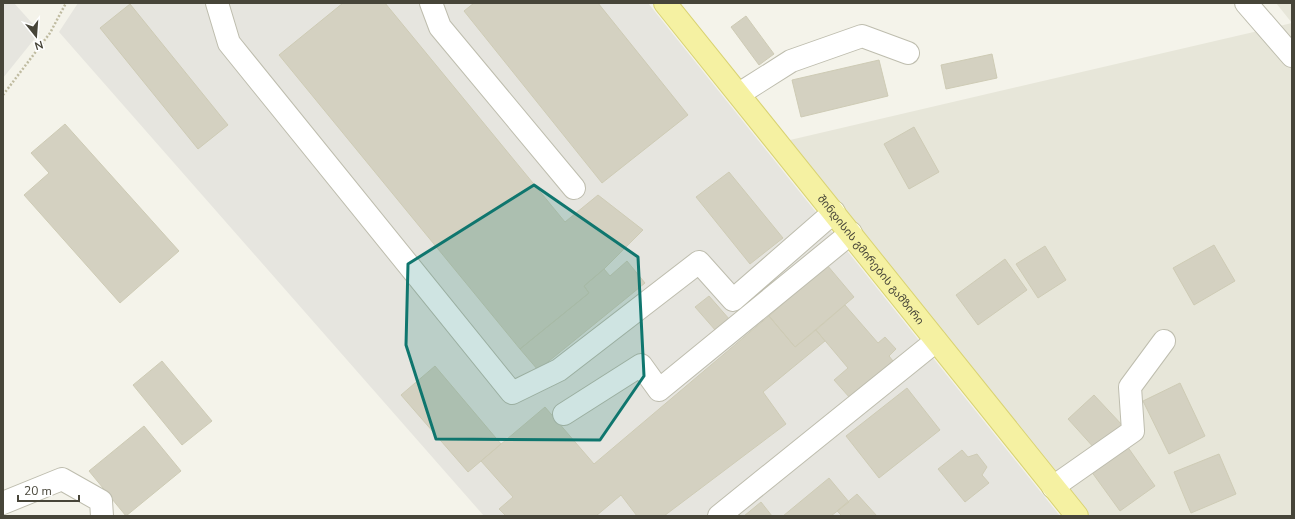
<svg xmlns="http://www.w3.org/2000/svg" width="1295" height="519" font-family="'Nunito Sans','Noto Sans Georgian',sans-serif">
<style>
.residential{fill:#e7e6d9}
.industrial{fill:#e6e5df}
.building{fill:#d4d1c1;stroke:#cecbb5}
.lines{fill:none;stroke-linecap:round;stroke-linejoin:round}
.minor-casing{stroke:#bebdae;stroke-width:24}
.major-casing{stroke:#d9d373;stroke-width:24}
.path{stroke:#bfbba0;stroke-width:2.5;stroke-dasharray:2 2;stroke-linecap:butt}
.minor{stroke:#fff;stroke-width:22}
.major{stroke:#f5f1a2;stroke-width:22}
.marked{fill:#0f766e;fill-opacity:0.2;stroke:#0f766e;stroke-width:3;stroke-linejoin:round}
.labels{text-anchor:middle;stroke-width:3.5;stroke-linejoin:round;paint-order:stroke}
.street-label{font-size:11px;fill:#474539;stroke:#fff}
</style>
<rect width="100%" height="100%" fill="#f4f3ea"/>
<path class="residential" d="M 1276,3 L 1292,3 L 1292,516 L 1090,516 L 790,140 L 1292,23 Z"/>
<path class="industrial" d="M 3,3 L 14,3 L 40,32 L 3,78 Z
M 78,3 L 648,3 L 1060,516 L 484,516 L 59,32 Z"/>
<path class="building" d="M 343,3 L 385,3 L 565,222 L 598,195 L 643,230 L 604,269 L 584,286 L 589,293 L 520,349 L 279,55 Z
M 474,3 L 598,3 L 688,115 L 602,183 L 464,11 Z
M 130,4 L 228,125 L 198,149 L 100,28 Z
M 746,16 L 774,54 L 759,65 L 731,27 Z
M 992,54 L 997,78 L 946,89 L 941,65 Z
M 879,60 L 888,96 L 801,117 L 792,80 Z
M 65,124 L 179,251 L 120,303 L 24,195 L 49,173 L 31,153 Z
M 914,127 L 939,172 L 909,189 L 884,144 Z
M 729,172 L 783,238 L 750,264 L 696,197 Z
M 1214,245 L 1235,281 L 1194,305 L 1173,268 Z
M 1045,246 L 1066,280 L 1038,298 L 1016,264 Z
M 1005,259 L 1027,290 L 978,325 L 956,295 Z
M 627,261 L 645,283 L 538,370 L 520,349 L 589,293 L 584,286 L 604,269 L 610,276 Z
M 827,265 L 854,297 L 795,347 L 769,316 Z
M 709,296 L 730,320 L 716,331 L 695,307 Z
M 845,305 L 878,343 L 885,337 L 896,349 L 889,356 L 893,361 L 850,398 L 834,380 L 848,368 L 816,330 Z
M 769,316 L 795,347 L 816,330 L 825,341 L 763,392 L 786,424 L 664,516 L 637,516 L 621,495 L 596,516 L 506,516 L 499,509 L 513,497 L 481,461 L 545,407 L 594,464 Z
M 162,361 L 212,421 L 182,445 L 133,385 Z
M 435,366 L 501,444 L 468,472 L 401,395 Z
M 1180,383 L 1205,436 L 1169,454 L 1143,401 Z
M 907,388 L 940,430 L 879,478 L 846,436 Z
M 1094,395 L 1123,426 L 1096,450 L 1068,419 Z
M 144,426 L 181,471 L 126,516 L 89,471 Z
M 1127,446 L 1155,486 L 1120,511 L 1091,471 Z
M 962,450 L 968,457 L 977,454 L 987,467 L 982,475 L 989,483 L 965,502 L 938,469 Z
M 1219,454 L 1236,494 L 1191,513 L 1174,472 Z
M 829,478 L 849,502 L 831,516 L 783,516 Z
M 857,494 L 877,516 L 842,516 L 837,511 Z
M 761,502 L 772,516 L 744,516 Z"/>
<g class="lines">
<defs>
<path id="minor" d="M 217,3 L 229,43 L 512,393 L 559,370 L 699,262 L 733,300 L 834,212
M 431,3 L 440,27 L 574,188
M 1246,3 L 1292,56
M 739,94 L 791,61 L 862,36 L 908,53
M 564,414 L 641,365 L 659,390 L 851,233
M 1053,487 L 1133,431 L 1130,387 L 1164,341
M 3,503 L 62,479 L 101,501 L 102,516
M 719,516 L 936,341"/>
<g id="major">
<path id="s1" d="M 665,3 L 1077,516"/>
</g>
</defs>
<use href="#minor" class="minor-casing"/>
<use href="#major" class="major-casing"/>
<path class="path" d="M 3,95 L 50,33 L 66,3"/>
<use href="#minor" class="minor"/>
<use href="#major" class="major"/>
</g>
<path class="marked" d="M 534,185 L 638,257 L 644,376 L 600,440 L 436,439 L 406,345 L 408,264 Z"/>
<g class="labels">
<g class="street-label">
<text dy="4" stroke="none"><textPath href="#s1" startOffset="329">შინდისის გმირების გამზირი</textPath></text>
</g>
</g>
<rect width="1295" height="519" fill="none" stroke="#474539" stroke-width="8"/>
<g transform="translate(36 36) rotate(163)" stroke="#ffffff" stroke-width="3" paint-order="stroke">
<path d="M0-3L7 15L0 10L-7 15Z" fill="#474539"/>
<text y="-6" font-size="11" font-weight="bold" text-anchor="middle" fill="#474539">N</text>
</g>
<path d="M18 495v6h61v-6" fill="none" stroke="#474539" stroke-width="2"/>
<text x="24" y="495" font-size="12" fill="#474539" stroke="#ffffff" stroke-width="3" paint-order="stroke">20 m</text>
</svg>
